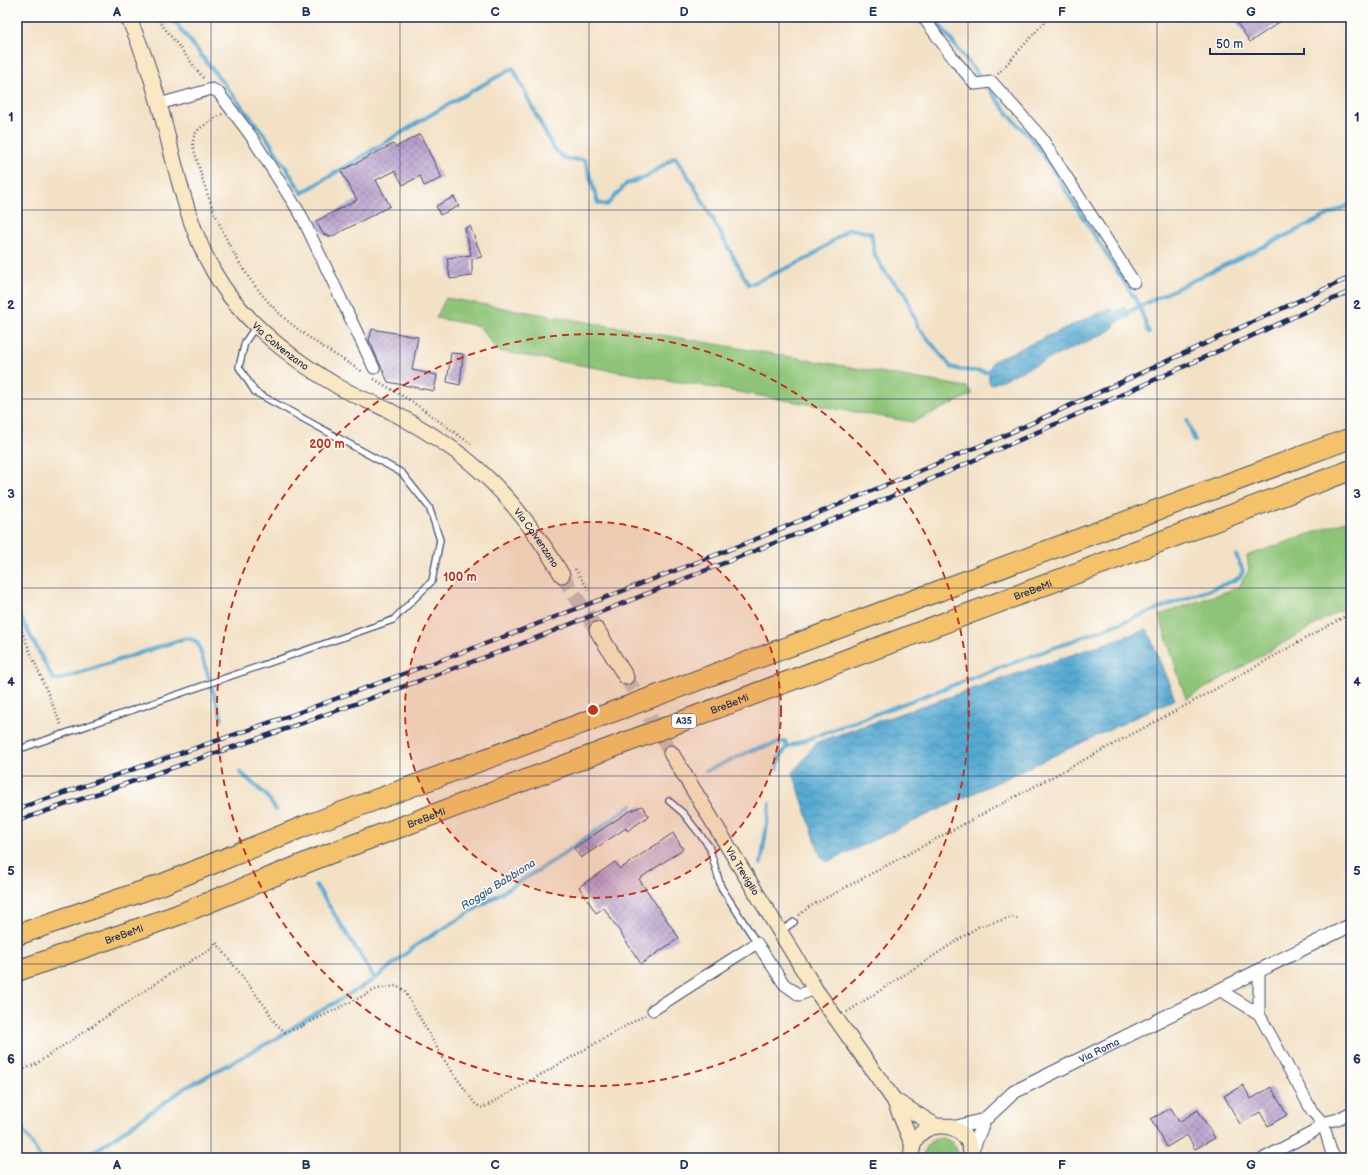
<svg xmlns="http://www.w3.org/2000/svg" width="1368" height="1175" font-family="'Balsamiq Sans',sans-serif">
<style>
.green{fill:#8ec477;stroke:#547a6a}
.water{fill:url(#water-waves);stroke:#386c98}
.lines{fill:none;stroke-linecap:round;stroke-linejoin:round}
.stream{stroke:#56a9d1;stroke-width:4}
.building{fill:url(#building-cross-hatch)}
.secondary-tunnel{stroke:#c8bdb1;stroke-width:15;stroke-dasharray:15 8;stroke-linecap:butt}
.service-casing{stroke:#3b4a6e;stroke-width:8}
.minor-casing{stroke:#3b4a6e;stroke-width:13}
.tertiary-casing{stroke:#3b4a6e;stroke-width:15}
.secondary-casing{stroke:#3b4a6e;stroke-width:17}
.motorway-casing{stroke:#3b4a6e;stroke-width:22}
.path{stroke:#3b4a6e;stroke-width:2.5;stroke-dasharray:1 3;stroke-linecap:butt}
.service{stroke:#fff;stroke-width:5.5}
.minor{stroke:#fff;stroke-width:11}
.tertiary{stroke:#fff;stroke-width:13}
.secondary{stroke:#fae7c3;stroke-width:15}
.motorway{stroke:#f3c26a;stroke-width:20}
.rail-casing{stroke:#1b2f5e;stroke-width:4.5}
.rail{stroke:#fdfcf7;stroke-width:3;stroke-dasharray:9;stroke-linecap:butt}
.grid{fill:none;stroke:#1b2f5e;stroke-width:1;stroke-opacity:0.55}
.ring{fill:none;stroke:#c8321e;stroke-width:2;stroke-dasharray:7 5}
.labels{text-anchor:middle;stroke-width:3;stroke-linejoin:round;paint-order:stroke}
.shield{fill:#fdfcf7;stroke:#5f6c8c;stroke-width:1}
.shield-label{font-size:9px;font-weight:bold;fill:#1b2f5e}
.street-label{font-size:10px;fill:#1b2f5e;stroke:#fdfcf7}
.water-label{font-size:11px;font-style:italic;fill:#305a86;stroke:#fdfcf7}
.centre{fill:#c8321e;stroke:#fdfcf7;stroke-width:2}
.ring-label{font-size:12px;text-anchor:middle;font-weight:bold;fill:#c8321e;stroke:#fdfcf7;stroke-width:3;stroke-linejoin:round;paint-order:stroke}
.neatline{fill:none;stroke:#1b2f5e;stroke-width:1.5}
.grid-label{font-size:13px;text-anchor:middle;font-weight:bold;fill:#1b2f5e}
</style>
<defs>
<pattern id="water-waves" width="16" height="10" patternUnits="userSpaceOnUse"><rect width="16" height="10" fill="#56a9d1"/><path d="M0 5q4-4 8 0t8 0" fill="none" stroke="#468aad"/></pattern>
<pattern id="building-cross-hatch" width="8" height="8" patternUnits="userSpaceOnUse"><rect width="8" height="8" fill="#b69dcb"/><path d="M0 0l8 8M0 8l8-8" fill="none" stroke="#9380a8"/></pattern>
</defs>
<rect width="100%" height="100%" fill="#fdfcf7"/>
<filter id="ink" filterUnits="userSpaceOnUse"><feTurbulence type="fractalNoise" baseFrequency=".025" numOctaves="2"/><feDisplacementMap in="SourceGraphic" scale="8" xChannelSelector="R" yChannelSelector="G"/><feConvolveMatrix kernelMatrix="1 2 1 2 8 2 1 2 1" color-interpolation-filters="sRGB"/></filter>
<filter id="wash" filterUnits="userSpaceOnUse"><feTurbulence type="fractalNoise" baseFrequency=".012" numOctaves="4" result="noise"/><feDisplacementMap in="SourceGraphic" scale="16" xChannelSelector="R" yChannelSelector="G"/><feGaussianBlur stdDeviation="0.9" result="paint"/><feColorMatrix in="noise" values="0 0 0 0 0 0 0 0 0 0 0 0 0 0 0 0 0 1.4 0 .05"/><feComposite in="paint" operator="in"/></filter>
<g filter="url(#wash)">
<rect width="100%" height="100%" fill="#f3e1c6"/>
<path class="green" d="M 446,298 L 967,387 L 973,394 L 913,422 L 498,351 L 479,326 L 436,318 Z
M 1351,519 L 1351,604 L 1186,699 L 1159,615 L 1239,587 L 1249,570 L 1247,556 Z
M 940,1138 C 952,1139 958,1147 958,1158 L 924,1158 C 923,1147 929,1140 940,1138 Z"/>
<path class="water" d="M 1125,307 L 1130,316 L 1114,324 L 1114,327 L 1104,334 L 991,385 C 986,377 989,369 993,361 L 1110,308 L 1114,312 Z
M 1147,629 L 1175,699 L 827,862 L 821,857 L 793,773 L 817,742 Z"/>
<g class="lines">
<path class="stream" d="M 171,17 L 267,138 L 302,193 L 452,102 L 513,68 L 553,148 L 565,159 L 585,160 L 598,203 L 607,205 L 626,184 L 646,177 L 675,157 L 692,182 L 749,285 L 809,258 L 849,229 L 871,233 L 875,256 L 888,276 L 905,293 L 918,327 L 951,367 L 961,370 L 988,372
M 933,17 L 1010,116 L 1036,144 L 1139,305 L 1149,333
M 1128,312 L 1351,204
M 1187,420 L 1195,441
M 17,610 L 53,679 L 61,679 L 186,638 L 194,640 L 198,644 L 222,719
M 777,769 L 780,757 L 787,747 L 1233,581 L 1240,577 L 1243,571 L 1236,555
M 706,771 L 753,750 L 785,741 L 787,747
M 240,772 L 266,795 L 276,810
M 761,864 L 770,804
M 316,885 L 375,979
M 17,1121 L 41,1158
M 85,1158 L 185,1088 L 281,1036 L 295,1026 L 375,979 L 415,946 L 558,858 L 632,805"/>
</g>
<g id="blocks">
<path class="building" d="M 1233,17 L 1287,17 L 1250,42 Z
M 420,134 L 442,178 L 424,186 L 420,176 L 403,185 L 395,171 L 376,180 L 390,206 L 331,237 L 323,234 L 316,221 L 357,200 L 341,171 L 393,144 L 396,147 Z
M 454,197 L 459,206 L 440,215 L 436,206 Z
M 470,226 L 482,257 L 472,259 L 472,276 L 450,279 L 447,258 L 471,255 L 465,228 Z
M 372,329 L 418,337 L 412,370 L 437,375 L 434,391 L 388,382 L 369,340 Z
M 451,353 L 463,354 L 460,385 L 447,382 Z
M 642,806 L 649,816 L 627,831 L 626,828 L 581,858 L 574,848 L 628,812 Z
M 673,833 L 683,849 L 639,879 L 679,938 L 641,964 L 604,908 L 596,913 L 579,887 L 615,862 L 620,869 Z
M 1243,1085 L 1251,1099 L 1271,1087 L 1287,1115 L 1268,1126 L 1260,1112 L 1240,1124 L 1224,1096 Z
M 1171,1108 L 1179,1122 L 1198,1110 L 1215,1138 L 1195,1149 L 1187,1135 L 1167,1147 L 1151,1119 Z"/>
</g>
</g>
<g filter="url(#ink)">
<use href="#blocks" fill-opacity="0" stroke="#3b4a6e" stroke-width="1"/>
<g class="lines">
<path class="secondary-tunnel" d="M 562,575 L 597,630
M 626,677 L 671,753"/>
<defs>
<path id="service" d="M 17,750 L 393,620 L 432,581 L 440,540 L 429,507 L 402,473 L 255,392 L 239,367 L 245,342 L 256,326
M 669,801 L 683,813 L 709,846 L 721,887 L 757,943
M 781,931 L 794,922"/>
<path id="minor" d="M 923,17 L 953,58 L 975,84 L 992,82 L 1041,137 L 1134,282
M 159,104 L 212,89 L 218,92 L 251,136 L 301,215 L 374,368
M 1259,971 L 1259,1014 L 1312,1111 L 1323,1123 L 1331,1151 L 1335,1158
M 1220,990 L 1259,1014
M 653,1010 L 757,943 L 784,984 L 799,995 L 815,989
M 1264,1158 L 1313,1132 L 1323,1123 L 1338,1119 L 1351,1112"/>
<g id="tertiary">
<path d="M 953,1128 L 984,1120"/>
<path id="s1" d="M 971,1153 L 984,1120 L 1014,1092 L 1351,925"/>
</g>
<g id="secondary">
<path id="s2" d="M 128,17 C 141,45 151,74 159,104 C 177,168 188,241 229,295 C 258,333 298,363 339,387 C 355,396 373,403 390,411 C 409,421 429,433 447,445 C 495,477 533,526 562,575"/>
<path d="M 597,630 L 626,677"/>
<path id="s3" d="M 671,753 L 815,989 L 894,1100 L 913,1146"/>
<path d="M 894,1100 L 936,1126"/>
<path d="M 912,1158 C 907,1117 973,1114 971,1158"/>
</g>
<g id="motorway">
<path d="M 17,935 L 163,884 L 305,826 L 1351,438"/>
<path id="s4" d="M 17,971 L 175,916 L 318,858 L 1351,470"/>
</g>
</defs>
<use href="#service" class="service-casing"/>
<use href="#minor" class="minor-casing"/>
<use href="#tertiary" class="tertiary-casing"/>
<use href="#secondary" class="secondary-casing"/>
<use href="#motorway" class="motorway-casing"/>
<path class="path" d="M 156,17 L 204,79
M 998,74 L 1049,17
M 222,114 C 215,119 200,126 195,134 C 190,144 196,154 198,164 C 213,217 237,271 276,310 C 301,335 334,354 363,372
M 374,379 L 411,401 L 471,444
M 575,569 L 589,590
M 17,620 L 62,727
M 799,915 L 809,907 L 1194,701 L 1351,613
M 847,1012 L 978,927 L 1012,917 L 1019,919
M 17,1072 L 36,1064 L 177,969 L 211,949 L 216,942 L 267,1009 L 275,1023 L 285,1032 L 296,1029 L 377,989 L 396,986 L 404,990 L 444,1060 L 476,1105 L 483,1108 L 645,1015"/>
<use href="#service" class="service"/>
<use href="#minor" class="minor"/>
<use href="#tertiary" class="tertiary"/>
<use href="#secondary" class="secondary"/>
<use href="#motorway" class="motorway"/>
<defs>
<path id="rail" d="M 17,809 L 289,716 L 498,639 L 744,544 L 1001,437 L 1351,277
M 17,821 L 280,731 L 513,647 L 900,493 L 1123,394 L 1351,291"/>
</defs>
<use href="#rail" class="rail-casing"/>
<use href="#rail" class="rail"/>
</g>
</g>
<path class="grid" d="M 211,17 L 211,1158M 400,17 L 400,1158M 589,17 L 589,1158M 779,17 L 779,1158M 968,17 L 968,1158M 1157,17 L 1157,1158M 17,210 L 1351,210M 17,399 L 1351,399M 17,588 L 1351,588M 17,776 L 1351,776M 17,964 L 1351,964"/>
<circle cx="593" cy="710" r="188" fill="#c8321e" fill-opacity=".12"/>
<g class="ring">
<circle cx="593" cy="710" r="188"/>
<circle cx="593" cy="710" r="376"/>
</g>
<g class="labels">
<rect class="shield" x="672" y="714" width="24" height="14" rx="3"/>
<g class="shield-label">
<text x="684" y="724">A35</text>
</g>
<g class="street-label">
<text dy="4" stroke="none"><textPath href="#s2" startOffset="370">Via Calvenzano</textPath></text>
<text dy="4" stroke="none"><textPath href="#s2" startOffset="694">Via Calvenzano</textPath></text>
<text dy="4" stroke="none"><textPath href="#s4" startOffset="1085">BreBeMi</textPath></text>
<text dy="4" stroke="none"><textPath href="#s4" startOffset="761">BreBeMi</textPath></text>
<text dy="4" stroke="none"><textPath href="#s4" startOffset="437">BreBeMi</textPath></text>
<text dy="4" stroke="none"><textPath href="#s3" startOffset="138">Via Treviglio</textPath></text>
<text dy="4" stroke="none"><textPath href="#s4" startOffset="113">BreBeMi</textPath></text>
<text dy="4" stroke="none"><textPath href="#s1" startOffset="171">Via Roma</textPath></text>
</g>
<g class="water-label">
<text transform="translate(498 884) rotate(-32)" y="4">Roggia Babbiona</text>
</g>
</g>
<circle cx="593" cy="710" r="6" class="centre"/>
<g class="ring-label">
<text x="327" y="448">200 m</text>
<text x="460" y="581">100 m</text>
</g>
<rect width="1368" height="1175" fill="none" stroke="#fdfcf7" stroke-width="44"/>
<path d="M1210 48v6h94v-6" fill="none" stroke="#1b2f5e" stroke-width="2"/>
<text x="1216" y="48" font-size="12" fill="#1b2f5e" stroke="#fdfcf7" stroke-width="3" paint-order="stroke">50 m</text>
<rect x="22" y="22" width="1324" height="1131" class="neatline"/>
<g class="grid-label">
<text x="117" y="16">A</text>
<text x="306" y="16">B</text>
<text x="495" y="16">C</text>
<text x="684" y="16">D</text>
<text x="873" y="16">E</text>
<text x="1062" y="16">F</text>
<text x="1251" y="16">G</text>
<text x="11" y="121">1</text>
<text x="1357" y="121">1</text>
<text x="11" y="309">2</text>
<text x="1357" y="309">2</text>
<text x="11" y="498">3</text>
<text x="1357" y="498">3</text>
<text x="11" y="686">4</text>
<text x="1357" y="686">4</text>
<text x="11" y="875">5</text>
<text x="1357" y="875">5</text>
<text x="11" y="1063">6</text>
<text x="1357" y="1063">6</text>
<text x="117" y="1169">A</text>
<text x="306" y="1169">B</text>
<text x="495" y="1169">C</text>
<text x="684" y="1169">D</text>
<text x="873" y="1169">E</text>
<text x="1062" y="1169">F</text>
<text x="1251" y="1169">G</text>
</g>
</svg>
